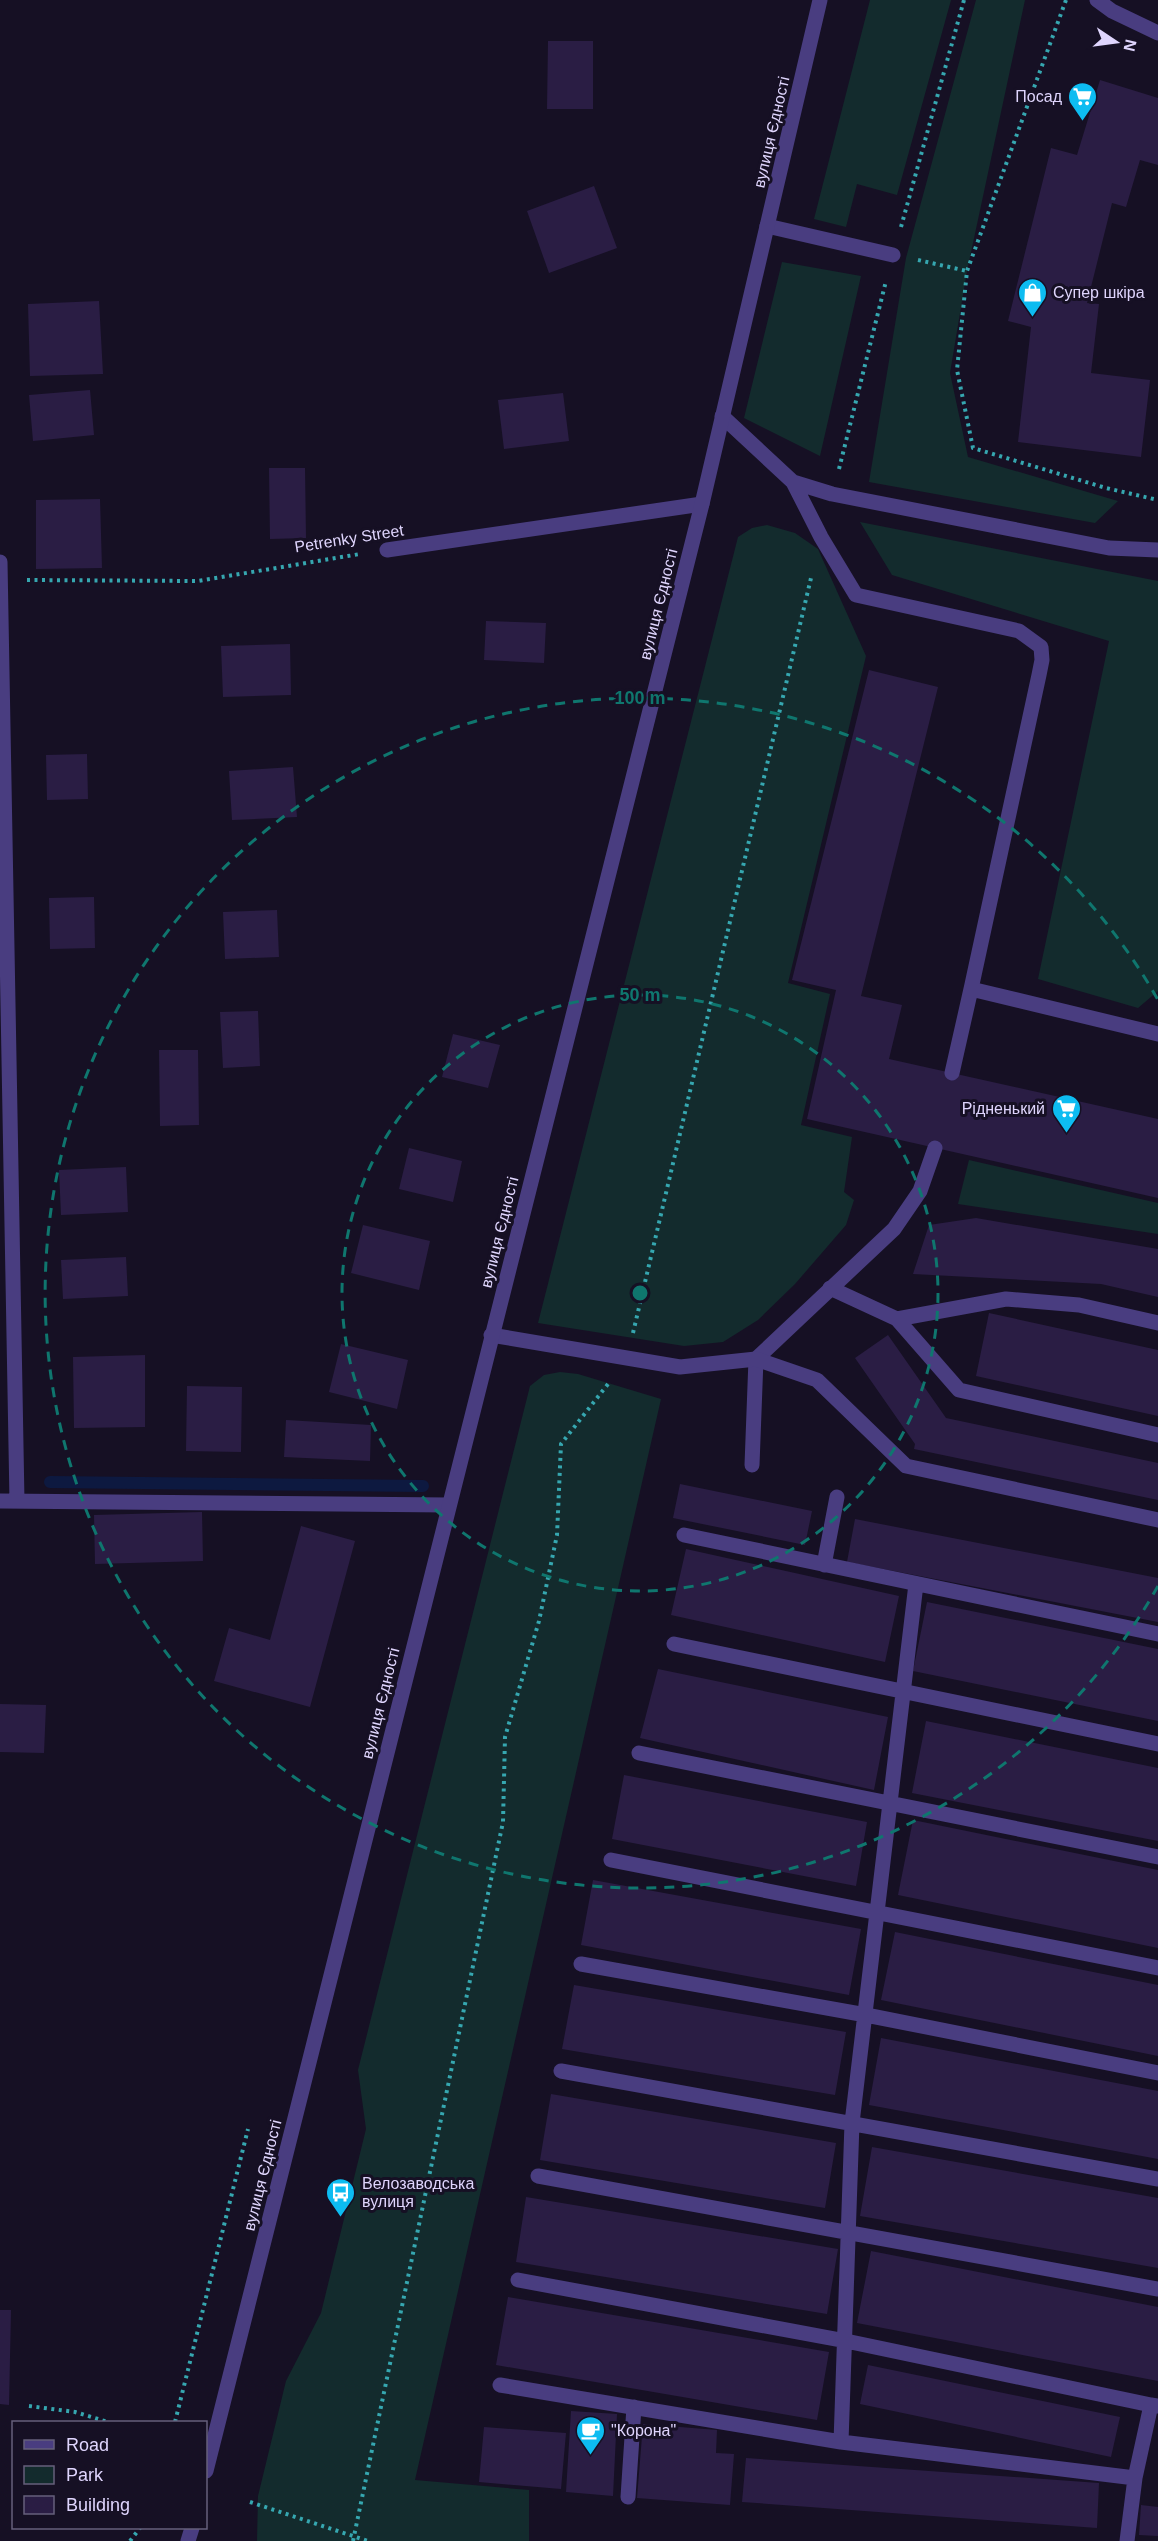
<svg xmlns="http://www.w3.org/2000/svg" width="1158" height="2541" font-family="Arial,sans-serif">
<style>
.green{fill:#132b2d}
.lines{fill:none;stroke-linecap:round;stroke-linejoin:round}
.stream{stroke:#0d1940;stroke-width:12}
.building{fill:#2a1d44}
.path{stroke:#36a7b0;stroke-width:4;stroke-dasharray:3 4.5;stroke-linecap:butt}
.service{stroke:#493d80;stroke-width:15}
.minor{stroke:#493d80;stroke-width:15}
.tertiary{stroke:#493d80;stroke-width:15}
.ring{fill:none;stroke:#0f766e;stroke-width:3;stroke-dasharray:10 8}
.labels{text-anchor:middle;stroke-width:6;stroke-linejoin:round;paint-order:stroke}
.poi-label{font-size:16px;fill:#dfd5fd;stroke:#161024;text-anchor:start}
.street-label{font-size:16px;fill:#dfd5fd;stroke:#161024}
.centre{fill:#0f766e;stroke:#161024;stroke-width:3}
.ring-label{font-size:18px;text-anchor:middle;font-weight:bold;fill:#0f766e;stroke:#161024;stroke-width:6;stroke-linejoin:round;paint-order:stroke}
</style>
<rect width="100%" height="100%" fill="#161024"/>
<path class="green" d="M 870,0 L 951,0 L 897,195 L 857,184 L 846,227 L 814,219 Z
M 976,0 L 1025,0 L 967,271 L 950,373 L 968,457 L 1118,501 L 1095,523 L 869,482 L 906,258 Z
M 782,262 L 861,276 L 820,456 L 744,418 Z
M 860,522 L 1158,581 L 1158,991 L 1138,1008 L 1038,979 L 1109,641 L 892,575 Z
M 767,525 L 795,533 L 818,549 L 866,656 L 788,983 L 830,994 L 801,1125 L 852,1137 L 844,1192 L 854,1200 L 846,1225 L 795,1284 L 758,1320 L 723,1342 L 684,1346 L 538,1323 L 738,537 L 752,528 Z
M 969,1160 L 1158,1203 L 1158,1234 L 958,1204 Z
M 560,1372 L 578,1374 L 661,1399 L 415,2480 L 529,2490 L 529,2541 L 257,2541 L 258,2496 L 286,2381 L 321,2313 L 366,2129 L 358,2070 L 530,1386 L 544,1375 Z"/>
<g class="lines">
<path class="stream" d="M 50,1482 L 423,1486"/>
</g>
<path class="building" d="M 548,41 L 593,41 L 593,109 L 547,109 Z
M 1100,80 L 1158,98 L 1158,165 L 1140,160 L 1126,207 L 1112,203 L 1087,303 L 1099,304 L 1091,373 L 1150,380 L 1141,457 L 1018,442 L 1031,327 L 1008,321 L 1051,148 L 1077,155 Z
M 594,186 L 617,248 L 549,273 L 527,211 Z
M 99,301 L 103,374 L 30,376 L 28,304 Z
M 90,390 L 94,435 L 33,441 L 29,395 Z
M 563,393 L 569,441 L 504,449 L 498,400 Z
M 269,468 L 305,468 L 306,538 L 270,539 Z
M 100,499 L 102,568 L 36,569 L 36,500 Z
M 486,621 L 546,623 L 544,663 L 484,660 Z
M 290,644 L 291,695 L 223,697 L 221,646 Z
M 869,670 L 938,687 L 861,996 L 902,1005 L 889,1059 L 1158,1119 L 1158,1198 L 807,1119 L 836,990 L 792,980 Z
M 87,754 L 88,799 L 47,800 L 46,755 Z
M 293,767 L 297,817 L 232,820 L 229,771 Z
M 94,897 L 95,948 L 50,949 L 49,898 Z
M 277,910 L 279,957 L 225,959 L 223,912 Z
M 258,1011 L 260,1066 L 223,1068 L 220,1012 Z
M 453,1034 L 500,1045 L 488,1088 L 442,1077 Z
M 159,1050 L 198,1050 L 199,1125 L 160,1126 Z
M 409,1148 L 462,1161 L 453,1202 L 399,1189 Z
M 126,1167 L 128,1212 L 61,1215 L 59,1170 Z
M 976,1218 L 1158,1249 L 1158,1297 L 1101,1284 L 913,1274 L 929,1225 Z
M 363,1225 L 430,1241 L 419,1290 L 351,1273 Z
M 126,1257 L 128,1296 L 63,1299 L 61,1260 Z
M 989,1313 L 1158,1350 L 1158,1416 L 976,1376 Z
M 888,1335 L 946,1418 L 1158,1463 L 1158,1500 L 914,1449 L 915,1444 L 855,1358 Z
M 341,1344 L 408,1360 L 397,1409 L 329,1392 Z
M 145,1355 L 145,1427 L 74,1428 L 73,1357 Z
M 187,1386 L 242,1387 L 241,1452 L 186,1451 Z
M 286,1420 L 371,1425 L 370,1461 L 284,1457 Z
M 680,1484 L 812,1511 L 805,1545 L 673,1518 Z
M 202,1512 L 203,1561 L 95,1564 L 94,1515 Z
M 855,1519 L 1158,1578 L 1158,1622 L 847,1562 Z
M 301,1526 L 355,1541 L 310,1707 L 214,1681 L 229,1628 L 270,1640 Z
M 686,1549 L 899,1596 L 885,1662 L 671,1615 Z
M 927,1602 L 1158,1649 L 1158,1721 L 913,1671 Z
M 658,1669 L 888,1717 L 874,1790 L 640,1738 Z
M 0,1704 L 46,1705 L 44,1753 L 0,1752 Z
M 926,1721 L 1158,1768 L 1158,1841 L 912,1793 Z
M 624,1775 L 867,1822 L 856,1886 L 612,1839 Z
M 913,1820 L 1158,1870 L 1158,1948 L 898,1895 Z
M 593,1880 L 861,1929 L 849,1995 L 581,1945 Z
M 895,1932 L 1158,1985 L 1158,2056 L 881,2000 Z
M 574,1985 L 846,2032 L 835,2095 L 562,2049 Z
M 881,2038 L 1158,2091 L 1158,2159 L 869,2105 Z
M 551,2094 L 836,2143 L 825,2208 L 540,2160 Z
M 872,2147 L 1158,2198 L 1158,2268 L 860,2216 Z
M 526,2197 L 838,2249 L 827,2314 L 516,2262 Z
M 871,2251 L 1158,2307 L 1158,2381 L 857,2323 Z
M 508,2297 L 829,2352 L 817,2420 L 496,2365 Z
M 0,2310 L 11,2310 L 9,2405 L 0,2404 Z
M 868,2365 L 1120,2417 L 1111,2457 L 860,2404 Z
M 571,2411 L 617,2414 L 613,2496 L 566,2492 Z
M 643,2424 L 717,2430 L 716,2453 L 734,2454 L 730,2505 L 637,2498 Z
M 484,2427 L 566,2433 L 561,2489 L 479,2482 Z
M 746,2458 L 1099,2483 L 1097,2528 L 742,2502 Z
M 1141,2505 L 1158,2507 L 1158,2536 L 1139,2535 Z"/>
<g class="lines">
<path class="path" d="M 1066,0 L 967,271 L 957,370 L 973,448 L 1106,488 L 1158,500
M 901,227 L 964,0
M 918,260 L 967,271
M 839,469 L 886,281
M 27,580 L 198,581 L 360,554
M 633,1333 L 811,578
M 29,2406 L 75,2412 L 108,2422
M 175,2422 L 248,2129
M 250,2502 L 368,2541
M 130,2541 L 140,2528
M 353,2541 L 503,1822 L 505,1737 L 539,1621 L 557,1535 L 561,1444 L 608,1384"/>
<path class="service" d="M 1097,0 L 1112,11 L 1158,33
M 767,226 L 893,255
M 722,416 L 793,482 L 821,537 L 856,595 L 1019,631 L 1041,647 L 1042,660 L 1039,675 L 971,989 L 1158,1034
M 793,482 L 832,494 L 1109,548 L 1158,550
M 952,1073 L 971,989
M 830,1288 L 897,1319 L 959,1390 L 1158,1435
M 897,1319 L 1006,1299 L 1079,1305 L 1158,1323
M 752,1465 L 756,1359 L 894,1229 L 920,1191 L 935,1148
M 684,1535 L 1158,1634
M 824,1565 L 837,1497
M 674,1644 L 1158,1744
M 639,1753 L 1158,1857
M 611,1860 L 1158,1968
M 581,1964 L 866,2015 L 1158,2073
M 561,2071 L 1158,2179
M 538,2176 L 1158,2289
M 518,2280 L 846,2341 L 1151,2405
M 500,2385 L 841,2442 L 1135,2478
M 841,2442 L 852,2123 L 916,1584
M 628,2497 L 634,2407
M 1127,2541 L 1135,2478 L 1151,2405 L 1158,2406"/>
<path class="minor" d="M 387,550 L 702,504
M 0,562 L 17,1501
M 491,1335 L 680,1367 L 756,1359 L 817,1380 L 906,1466 L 1158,1520
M 0,1501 L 449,1505"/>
<path class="tertiary" d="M 206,2471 L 702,504 L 820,0
M 188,2541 L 192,2528"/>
</g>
<g class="ring">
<circle cx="640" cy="1293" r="298"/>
<path d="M1158 1586A595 595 0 1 1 1158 1000"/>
</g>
<defs>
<symbol id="supermarket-pin" viewBox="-11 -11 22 30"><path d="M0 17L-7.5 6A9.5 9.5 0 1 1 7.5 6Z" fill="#0dbcf1" stroke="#161024"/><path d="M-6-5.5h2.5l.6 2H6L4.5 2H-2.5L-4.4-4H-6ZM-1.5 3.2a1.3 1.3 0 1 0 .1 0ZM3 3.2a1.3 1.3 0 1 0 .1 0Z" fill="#fff"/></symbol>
<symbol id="shop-pin" viewBox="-11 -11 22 30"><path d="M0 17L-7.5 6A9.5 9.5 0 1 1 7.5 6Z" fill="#0dbcf1" stroke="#161024"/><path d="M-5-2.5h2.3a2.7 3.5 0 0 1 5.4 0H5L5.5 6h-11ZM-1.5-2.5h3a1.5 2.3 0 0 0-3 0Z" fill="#fff"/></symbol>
<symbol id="bus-pin" viewBox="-11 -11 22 30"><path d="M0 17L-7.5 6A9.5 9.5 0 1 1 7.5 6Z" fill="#0dbcf1" stroke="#161024"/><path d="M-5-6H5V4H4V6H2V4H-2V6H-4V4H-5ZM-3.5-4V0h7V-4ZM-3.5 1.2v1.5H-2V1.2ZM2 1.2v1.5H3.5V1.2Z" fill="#fff"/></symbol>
<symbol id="cafe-pin" viewBox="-11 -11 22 30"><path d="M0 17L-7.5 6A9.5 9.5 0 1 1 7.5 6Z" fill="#0dbcf1" stroke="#161024"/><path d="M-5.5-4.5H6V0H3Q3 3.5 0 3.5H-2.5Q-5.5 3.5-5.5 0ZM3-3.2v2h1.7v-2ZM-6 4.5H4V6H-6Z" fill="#fff"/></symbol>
</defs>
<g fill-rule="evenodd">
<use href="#supermarket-pin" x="1066" y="80" width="33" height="45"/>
<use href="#shop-pin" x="1016" y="276" width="33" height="45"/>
<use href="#supermarket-pin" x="1050" y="1092" width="33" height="45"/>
<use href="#bus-pin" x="324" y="2176" width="33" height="45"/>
<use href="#cafe-pin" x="574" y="2414" width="33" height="45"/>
</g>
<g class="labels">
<g class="poi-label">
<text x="1062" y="102" text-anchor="end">Посад</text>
<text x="1053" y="298">Супер шкіра</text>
<text x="1045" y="1114" text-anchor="end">Рідненький</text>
<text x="362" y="2189">Велозаводська<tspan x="362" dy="18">вулиця</tspan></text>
<text x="611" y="2436">"Корона"</text>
</g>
<g class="street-label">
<text transform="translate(771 132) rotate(-77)" y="6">вулиця Єдності</text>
<text transform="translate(349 538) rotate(-9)" y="6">Petrenky Street</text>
<text transform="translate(658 604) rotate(-76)" y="6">вулиця Єдності</text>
<text transform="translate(499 1232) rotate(-76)" y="6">вулиця Єдності</text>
<text transform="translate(380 1703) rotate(-76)" y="6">вулиця Єдності</text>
<text transform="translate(262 2175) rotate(-76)" y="6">вулиця Єдності</text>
</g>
</g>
<circle cx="640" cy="1293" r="9" class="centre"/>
<g class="ring-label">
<text x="640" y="704">100 m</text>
<text x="640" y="1001">50 m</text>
</g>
<rect x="12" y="2421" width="195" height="108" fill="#161024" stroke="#665f7b" stroke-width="1.5"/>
<rect x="24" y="2440" width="30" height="9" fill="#493d80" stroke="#665f7b" stroke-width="1.5"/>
<text x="66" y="2451" font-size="18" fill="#dfd5fd">Road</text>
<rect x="24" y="2466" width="30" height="18" fill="#132b2d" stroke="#665f7b" stroke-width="1.5"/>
<text x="66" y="2481" font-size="18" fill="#dfd5fd">Park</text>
<rect x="24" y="2496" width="30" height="18" fill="#2a1d44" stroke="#665f7b" stroke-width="1.5"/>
<text x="66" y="2511" font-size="18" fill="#dfd5fd">Building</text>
<g transform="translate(1116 42) rotate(103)" stroke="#161024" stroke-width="4.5" paint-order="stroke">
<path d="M0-4.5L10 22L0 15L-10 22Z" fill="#dfd5fd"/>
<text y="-9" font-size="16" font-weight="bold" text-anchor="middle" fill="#dfd5fd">N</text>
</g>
</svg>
